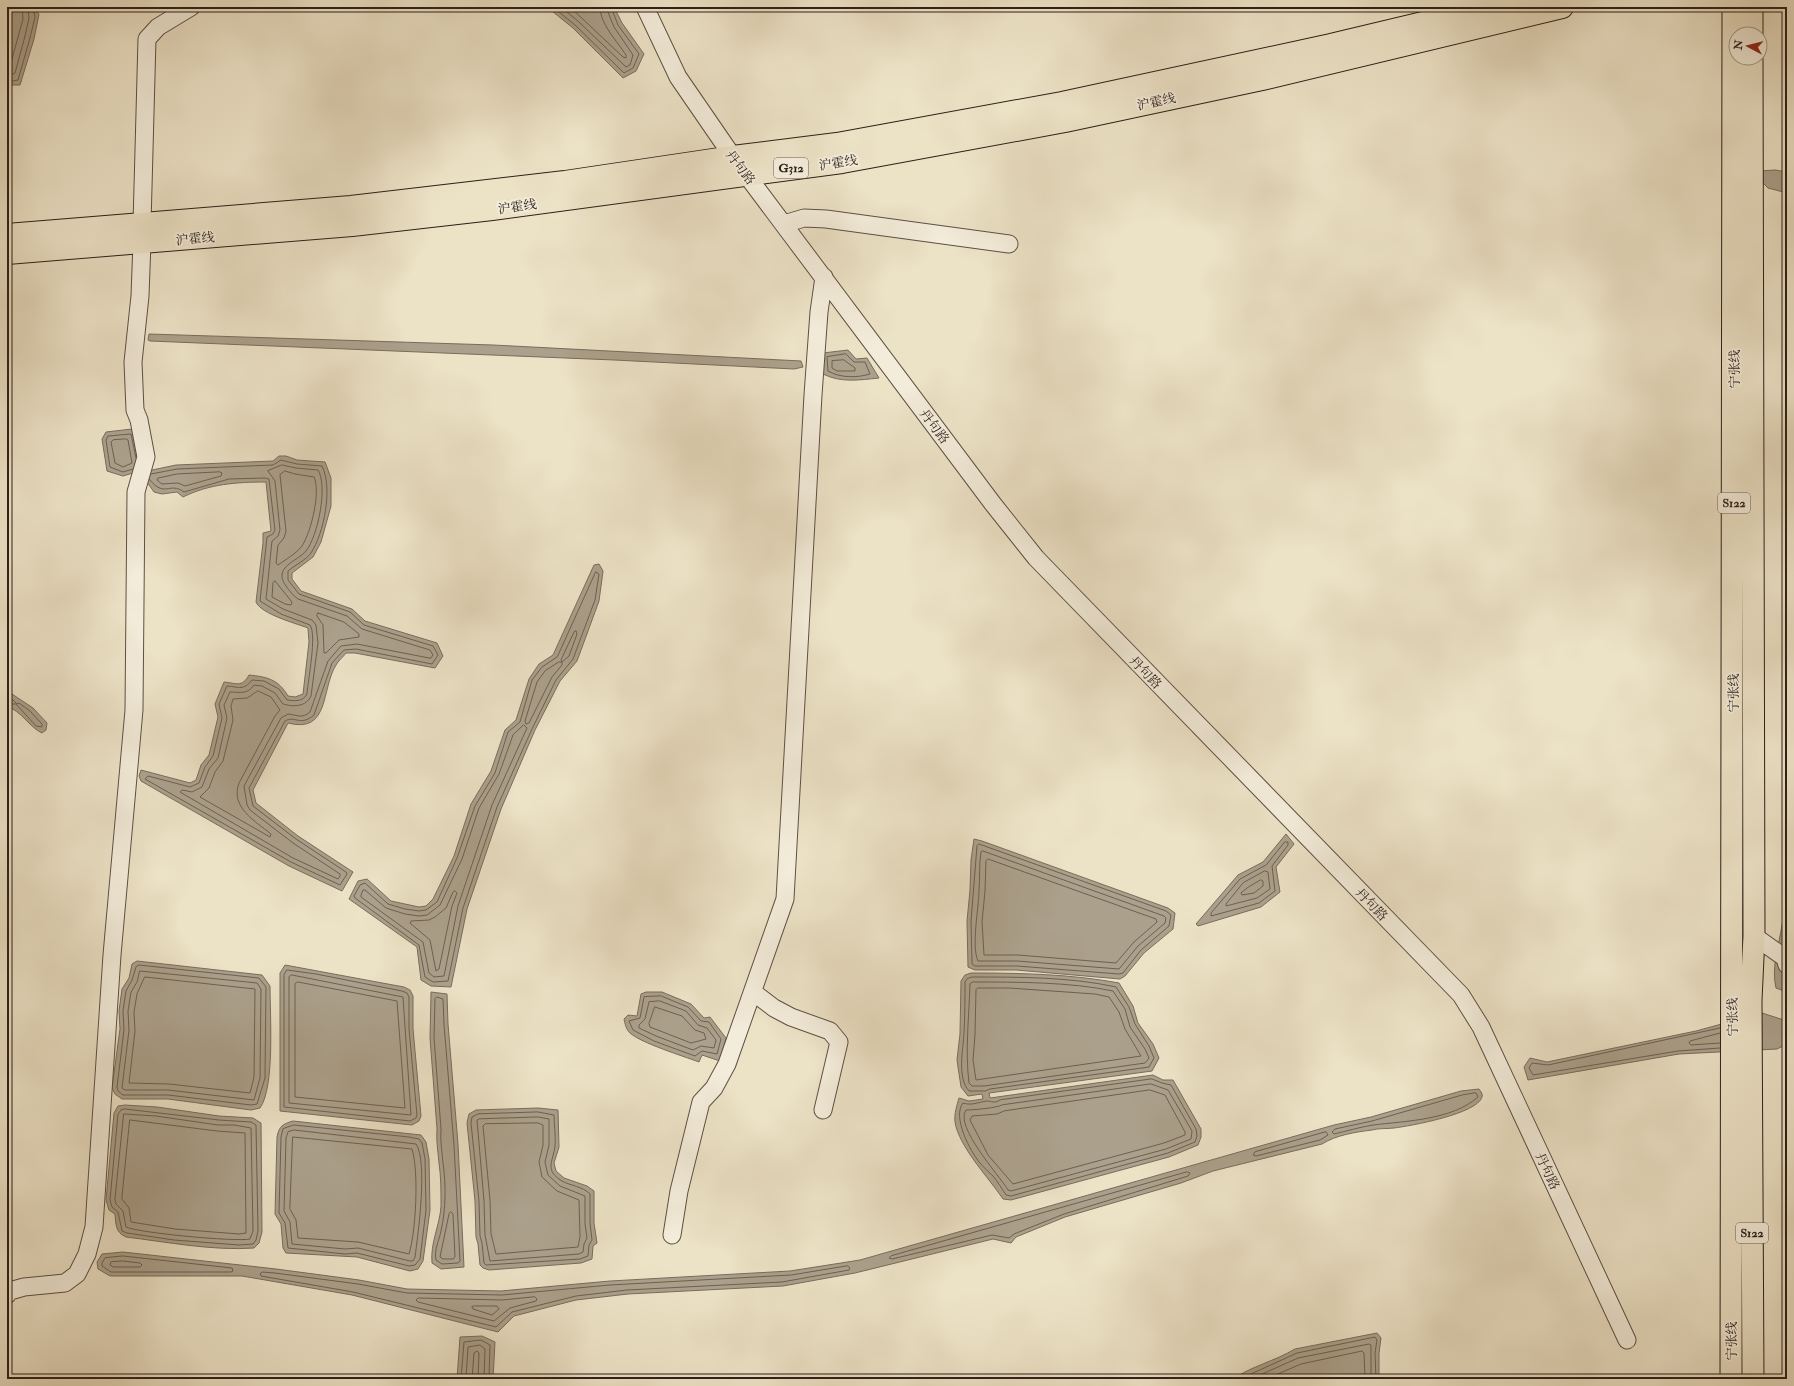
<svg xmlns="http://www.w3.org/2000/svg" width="1794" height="1386" font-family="'IM FELL Double Pica','Noto Serif SC',serif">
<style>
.water{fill:#aba08b;stroke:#796c5d}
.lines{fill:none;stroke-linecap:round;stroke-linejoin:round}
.shore{stroke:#6c6052;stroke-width:1}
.minor-casing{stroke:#5d5044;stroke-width:19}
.major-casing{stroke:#2d1f19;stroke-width:23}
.highway-casing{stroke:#2d1f19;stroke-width:24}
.minor{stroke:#f3ecda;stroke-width:17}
.major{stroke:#ece2c6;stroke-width:21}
.highway{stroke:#ece2c6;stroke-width:22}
.labels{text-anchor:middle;stroke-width:3.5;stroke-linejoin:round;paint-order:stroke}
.shield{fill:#f3ecda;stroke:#685c53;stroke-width:1}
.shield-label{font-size:12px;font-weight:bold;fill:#2d1f19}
.street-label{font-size:13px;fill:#2d1f19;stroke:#f3ecda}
</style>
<rect width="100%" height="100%" fill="#ece2c6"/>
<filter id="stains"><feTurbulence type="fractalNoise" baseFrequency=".005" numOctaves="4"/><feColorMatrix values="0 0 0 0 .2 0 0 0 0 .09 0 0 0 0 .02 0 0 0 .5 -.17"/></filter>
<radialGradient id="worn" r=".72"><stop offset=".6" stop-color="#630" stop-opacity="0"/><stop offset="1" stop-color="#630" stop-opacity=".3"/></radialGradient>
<path class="water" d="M 7,7 L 37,7 L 37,12 L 39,14 L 34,39 L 20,85 L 12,85 L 7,81 Z
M 547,7 L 614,7 L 622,23 L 644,54 L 636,71 L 623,78 L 573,28 Z
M 1775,170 L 1787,172 L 1787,193 L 1768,188 L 1759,179 L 1760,171 Z
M 149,334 L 493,345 L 801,361 L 803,367 L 794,369 L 614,360 L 150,341 L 148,340 Z
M 848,350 L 856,359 L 867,358 L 879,378 C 859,380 841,383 823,374 L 823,353 Z
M 132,429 L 141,461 L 152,470 L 176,465 L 273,461 L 279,456 L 286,456 L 297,460 L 325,462 L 331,478 L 331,506 L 321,542 L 313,557 L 292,573 L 292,579 L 301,591 L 352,609 L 365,621 L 437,643 L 443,656 L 435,668 L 355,653 L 346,653 C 343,657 338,661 336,665 C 321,689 330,734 288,723 L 253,790 L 256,803 L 298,836 L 353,872 L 342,891 L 289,866 L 141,781 L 139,776 L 141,770 L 190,783 L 196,780 L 201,765 L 209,755 L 218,717 L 215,704 L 224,682 C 236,683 242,688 249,675 C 267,677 278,679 288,696 L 295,697 L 303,694 L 309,642 L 308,628 C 295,623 261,614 256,602 L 263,543 L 263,533 L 271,531 L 266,482 C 237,482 209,484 183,497 L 177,492 L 162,494 L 154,492 L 147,482 L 133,473 L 123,476 L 107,471 L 102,439 L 106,432 Z
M 599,564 L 603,571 L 599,601 L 577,661 L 560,681 L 535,730 L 501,809 L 467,909 L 451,987 L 431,986 L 421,980 L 417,947 L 349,899 L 358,881 L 367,879 L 391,901 L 419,907 L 426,906 L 433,899 L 454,856 L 471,804 L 491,771 L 505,730 L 516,720 L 529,679 L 539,664 L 553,655 L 594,565 Z
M 7,685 L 12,694 L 33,708 L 47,723 L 46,730 L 42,733 C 29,727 21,710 7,707 Z
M 1286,834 L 1294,844 L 1276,867 L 1280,892 L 1261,907 L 1198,926 L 1196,924 L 1238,875 L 1263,862 Z
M 974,839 L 982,841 L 1168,908 L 1175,913 L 1173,929 L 1144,953 L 1125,976 L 1120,979 L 1016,970 L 975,970 L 968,967 L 967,921 L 970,890 L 971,860 Z
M 1787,917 L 1787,992 L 1776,988 C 1771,968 1779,945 1782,925 L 1783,920 Z
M 137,961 L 262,975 L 270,986 C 270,1015 275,1087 260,1108 L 251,1110 L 168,1099 L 122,1099 L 115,1094 L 112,1088 L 120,1029 L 119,1011 L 122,989 L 129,978 L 132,964 Z
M 285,965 L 404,987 L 410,990 L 413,996 L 413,1029 L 421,1116 L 419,1121 L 412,1125 L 280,1111 L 280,973 Z
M 971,973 C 1020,973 1071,974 1119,983 L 1133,1006 L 1138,1023 L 1153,1044 L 1159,1058 L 1152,1071 L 989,1093 L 990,1098 L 1153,1075 L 1163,1080 L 1173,1080 L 1201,1129 L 1201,1137 L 1198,1145 L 1169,1157 L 1011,1200 L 1003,1199 C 989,1178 959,1147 955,1122 C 954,1114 957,1105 959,1098 L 969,1101 L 983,1099 L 982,1094 L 968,1096 L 961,1087 L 957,1060 L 960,1034 L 961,981 L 965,975 Z
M 431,992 L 447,994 L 448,1024 L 458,1144 L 464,1267 L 441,1269 L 432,1263 C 430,1243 440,1225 441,1206 C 441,1192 441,1176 439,1163 C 438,1151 436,1141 437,1129 L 430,1038 Z
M 646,992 L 662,992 L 691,1004 L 704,1018 L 710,1017 L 726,1038 L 720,1061 L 702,1055 L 699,1062 C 683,1056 641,1043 630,1033 C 626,1029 625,1024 624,1019 L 628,1015 L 637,1016 L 641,994 Z
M 1762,1013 L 1787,1021 L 1787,1044 L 1777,1049 L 1679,1054 L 1528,1080 L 1524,1067 L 1530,1058 L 1547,1062 L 1696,1031 Z
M 1479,1089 C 1481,1092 1483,1094 1482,1097 C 1477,1114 1410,1126 1394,1128 C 1386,1129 1379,1128 1372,1130 C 1356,1132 1336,1135 1322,1144 L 1213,1171 L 1181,1183 L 1065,1217 L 1016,1237 L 1011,1243 L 993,1239 L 855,1273 L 783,1286 L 628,1294 L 576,1300 L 514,1316 L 498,1332 L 352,1295 L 242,1276 L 110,1276 L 98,1269 L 97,1262 L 102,1254 L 123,1252 L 276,1269 L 359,1280 L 407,1289 L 501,1291 L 610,1281 L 790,1271 L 860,1260 L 1334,1125 L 1371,1117 L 1461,1091 Z
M 125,1105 L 157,1107 L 219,1116 L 253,1118 L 261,1123 L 262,1232 L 259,1243 L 254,1248 C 213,1251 167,1242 126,1237 C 115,1232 116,1224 115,1214 L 109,1210 L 106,1200 L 114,1113 L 118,1106 Z
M 538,1108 L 558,1110 L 559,1147 L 554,1163 L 556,1171 L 564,1178 L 587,1186 L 594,1191 L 594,1223 L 597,1243 L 593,1246 L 592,1259 L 581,1263 L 489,1270 L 483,1268 L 480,1265 L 478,1244 L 476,1237 L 475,1201 L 467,1123 L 469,1114 L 476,1110 Z
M 293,1121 L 421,1135 L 426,1142 L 429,1159 L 430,1210 L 423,1261 L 418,1269 L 410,1271 L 357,1257 L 286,1253 L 283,1248 L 281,1224 L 275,1214 L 277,1137 C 279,1126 283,1124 293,1121 Z
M 1377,1333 L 1381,1338 L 1379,1353 L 1379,1379 L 1233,1379 C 1252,1366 1275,1361 1295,1349 Z
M 482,1336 L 495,1342 L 493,1379 L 457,1379 L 460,1337 Z"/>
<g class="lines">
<path class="shore" d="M 553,7 L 575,25 L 624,73 L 633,68 L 639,54 L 618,25 L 611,7
M 561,7 L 579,22 L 626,67 L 630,65 L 633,55 L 614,27 L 606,7
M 570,7 L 623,57 L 626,58 L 626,55 C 617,41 600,24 600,7
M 7,68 L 10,66 L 23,19 L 22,7
M 7,74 L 13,74 L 15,73 L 25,36 L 29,18 L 28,7
M 7,79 L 13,81 L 18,80 L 30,38 L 35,17 L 33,7
M 846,354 L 854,362 L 865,362 L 870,374 C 857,378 840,378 828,371 L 827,357 Z
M 844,360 L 855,368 L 855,371 L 837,371 L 832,368 L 832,361 Z
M 126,439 L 128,440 L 132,463 L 123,467 L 115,463 L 111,442 L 113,440 Z
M 282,465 L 296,468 L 318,470 C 328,486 318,536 306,551 C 298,561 272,567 286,586 C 289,590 293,596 298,599 L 347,616 L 362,629 L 430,650 L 433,655 L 431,658 L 429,658 L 357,644 L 341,646 L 328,661 L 310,712 C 302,719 297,715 288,714 L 281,718 L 244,786 L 247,805 L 250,810 L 293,843 L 340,874 L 340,876 L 338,879 L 293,858 L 180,792 L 182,790 L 192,792 L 202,787 L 209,769 L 218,758 L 227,718 L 224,705 L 230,692 C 240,692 247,695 254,685 L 262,686 L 275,693 L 283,704 C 293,707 306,707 311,696 L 318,643 L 316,625 L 312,620 L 283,609 L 266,599 L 272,541 L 278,536 L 280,530 L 275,481 L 268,471 Z
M 133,469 L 123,472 L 110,467 L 106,440 L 108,436 L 131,434 L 136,458
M 285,471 L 295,474 L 314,477 C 321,492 311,532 302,546 C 297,553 285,560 278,565 L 276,563 L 278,545 L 284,538 L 286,531 L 280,475 Z
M 220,472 L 222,473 L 221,476 L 185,486 L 178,483 L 162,484 L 157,480 L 158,478 L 177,474 Z
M 149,479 C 165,499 169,481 184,492 L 229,479 L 265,478 L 269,479 L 275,530 L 273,534 L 267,537 L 260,601 L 281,614 L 310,625 C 317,635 308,680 307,694 C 303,702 294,701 287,700 L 279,689 L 264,681 L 252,680 C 243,691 240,687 227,686 L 219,704 L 222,718 L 213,756 L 205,767 L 199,783 L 190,787 L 148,776 L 145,779 L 291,862 L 340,885 L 347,874 L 346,872 L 296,839 L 253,806 L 249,788 L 285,721 C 295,715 300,727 314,715 L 332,663 L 344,650 L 356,649 L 432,664 L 438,655 L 433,646 L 364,625 L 350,612 L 299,594 L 288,580 L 288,571 C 295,565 306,560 311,553 C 324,533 333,488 322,466 L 297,464 L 281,460 L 273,465 L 177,469 L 151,474
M 596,572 L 599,574 L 595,600 L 573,659 L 556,680 L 532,729 L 497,807 L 463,908 L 448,981 L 433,982 L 425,977 L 419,945 L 355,898 L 354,896 L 360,885 L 365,883 L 388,904 L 405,909 L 419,911 L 426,910 L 437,902 L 457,858 L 475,806 L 495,773 L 508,732 L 520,722 L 532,680 L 542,667 L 557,657 Z
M 275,581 L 292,602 L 291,605 L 285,604 L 272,597 L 273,583 Z
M 318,613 L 344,622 L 359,634 L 359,637 L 339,640 L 326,653 L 324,653 L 323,625 L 317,616 Z
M 576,631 L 577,634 L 569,656 L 562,662 L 561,660 L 574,632 Z
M 559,662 L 562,662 L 562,665 L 552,677 L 529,723 L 526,724 L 525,721 L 537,682 L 545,671 Z
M 258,691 L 271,697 L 280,710 L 275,716 L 239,783 C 230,807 255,821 271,834 L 270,837 L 200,797 L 209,788 L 215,772 L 223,761 L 233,720 L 231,706 L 233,699 L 247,698 Z
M 7,694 L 17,704 L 19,703 L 30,711 L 42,724 L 42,727 L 36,726 L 16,704 L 7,704
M 524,725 L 527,728 L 492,805 L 458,906 L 444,976 L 434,977 L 429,973 L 423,942 L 361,897 L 361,895 L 363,890 L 365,890 L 386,908 L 405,914 L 419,916 L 427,915 L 440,905 L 462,859 L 479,808 L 499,774 L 513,735 Z
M 1285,842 L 1288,842 L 1288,845 L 1272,866 L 1275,891 L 1259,903 L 1211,916 L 1211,913 L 1240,879 L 1266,865 Z
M 979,844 L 1166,911 L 1171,915 L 1169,926 L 1141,950 L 1123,973 L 1119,974 L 1017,966 L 975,966 L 972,964 L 971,921 L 977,846 Z
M 983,851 L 1164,916 L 1166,918 L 1165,923 L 1138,946 L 1119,969 L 1017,961 L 978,961 C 971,946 979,907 979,890 C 980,877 979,864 981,852 Z
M 988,859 L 1156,919 L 1157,922 L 1134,942 L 1116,963 L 1018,955 L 984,955 L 982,922 L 985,891 L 986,861 Z
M 1265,871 L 1268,872 L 1270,889 L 1257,898 L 1226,906 L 1226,904 L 1243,883 Z
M 1261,880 L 1263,881 L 1263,886 L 1254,893 L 1242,895 L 1241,893 L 1247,888 Z
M 455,891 L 457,893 L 452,906 L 439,969 L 436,971 L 430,940 L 410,923 L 411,921 L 429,920 L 435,917 L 446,908 L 453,892 Z
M 139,965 L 259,978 L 266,987 L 265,1078 L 257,1104 L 251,1105 L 168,1095 L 123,1095 L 118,1091 L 117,1087 L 124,1030 L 123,1011 L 126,991 L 132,980 L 136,967 Z
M 287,970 L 316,974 L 402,991 L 407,993 L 409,997 L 409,1029 L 417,1115 L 416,1118 L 410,1121 L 284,1107 L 284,975 Z
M 140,971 L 257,983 L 261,989 L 260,1078 L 254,1100 L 168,1090 L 125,1090 L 122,1088 L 129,1030 L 128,1011 L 131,992 L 137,982 Z
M 292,975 L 403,997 L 411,1115 L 289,1103 L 289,977 Z
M 145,977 L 255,989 L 254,1077 L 250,1093 L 169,1084 L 129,1083 L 135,1031 L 134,1012 L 137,994 Z
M 972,977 C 1019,977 1071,977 1116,987 L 1129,1007 L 1135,1024 L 1149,1046 L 1154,1058 L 1149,1067 L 990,1089 L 985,1091 L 969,1091 C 957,1078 963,1050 964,1033 C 965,1016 965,999 965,982 L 967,979 Z
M 298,982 L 397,1001 L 405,1108 L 295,1097 L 295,984 Z
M 973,982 C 1017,982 1071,982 1113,991 L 1125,1009 L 1130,1027 L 1145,1049 L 1149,1058 L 1145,1063 L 984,1086 L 972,1086 L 969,1083 C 965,1051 969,1017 970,984 Z
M 978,988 L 1009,988 L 1095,994 L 1109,997 L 1119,1012 L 1125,1029 L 1141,1056 L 976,1080 L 973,1060 L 975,1035 L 976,990 Z
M 661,996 L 688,1007 L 701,1021 L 709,1022 L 721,1039 L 717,1054 L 702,1051 L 695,1056 L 654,1041 L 633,1030 L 629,1021 L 640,1018 L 644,997 Z
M 437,997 L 443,999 L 444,1025 L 454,1145 L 460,1261 L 458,1263 L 442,1264 L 436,1260 C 434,1249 439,1241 441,1231 C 446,1209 446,1184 443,1163 C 442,1151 440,1140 441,1129 L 434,1038 L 435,999 Z
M 660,1001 L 686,1011 L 698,1025 L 707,1028 L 716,1040 L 714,1048 L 701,1046 L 693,1050 L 656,1036 L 639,1028 L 639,1025 L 645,1019 L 649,1002 Z
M 655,1007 L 682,1016 L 695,1030 L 704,1033 L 706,1039 L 691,1043 L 650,1027 L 649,1024 Z
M 1720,1043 L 1691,1045 L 1689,1043 L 1690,1041 L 1720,1033
M 1720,1048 L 1678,1051 L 1533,1075 L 1529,1068 L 1532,1063 L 1548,1065 L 1720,1028
M 1152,1079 L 1162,1083 L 1171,1085 L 1196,1129 L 1197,1136 L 1195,1142 L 1168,1153 L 1011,1196 L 1006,1195 C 1002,1189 998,1182 993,1176 C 989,1172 984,1168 980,1163 C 970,1151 952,1117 963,1103 C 972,1106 978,1102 987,1101 C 992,1101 994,1104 1000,1100 Z
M 1151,1084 L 1168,1090 L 1192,1131 L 1191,1139 L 1166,1149 L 1011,1191 L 1008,1190 C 999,1175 954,1126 966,1110 C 973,1110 997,1108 1002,1105 Z
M 1150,1090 L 1165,1095 L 1185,1132 L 1185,1135 L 1164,1143 L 1013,1184 L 988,1155 L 970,1120 L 972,1116 L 997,1114 L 1004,1111 Z
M 1476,1093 L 1478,1097 C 1452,1120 1406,1121 1373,1125 C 1360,1127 1347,1131 1334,1134 L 1332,1132 L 1335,1129 L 1372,1121 L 1462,1095 Z
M 125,1109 L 219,1120 L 251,1122 L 256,1125 L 258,1231 L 256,1240 L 253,1244 L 239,1245 L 174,1240 L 127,1233 L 122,1231 L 118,1212 L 112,1207 L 110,1200 L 118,1114 L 121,1110 Z
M 538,1112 L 554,1115 C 554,1125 556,1136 555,1146 C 553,1162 544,1170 562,1181 C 571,1186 582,1186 590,1194 L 590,1223 L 592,1240 L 589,1245 L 588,1256 L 580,1259 L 486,1265 L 484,1263 L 482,1243 L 480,1236 L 479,1201 L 471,1123 L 472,1117 L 478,1114 Z
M 124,1114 L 156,1116 L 218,1125 L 234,1125 L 251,1128 L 253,1231 L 250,1239 C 236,1242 139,1233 126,1227 L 123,1211 L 116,1204 L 115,1200 Z
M 538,1117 L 549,1119 L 549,1145 L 545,1162 L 548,1175 L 560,1186 L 585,1196 L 585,1224 L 587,1238 L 584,1244 L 583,1252 L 579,1254 L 490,1261 L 485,1235 L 484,1201 L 477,1120 L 479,1119 Z
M 130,1120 L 217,1131 L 245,1133 L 246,1233 L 239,1234 L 175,1229 L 131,1222 L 129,1208 L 122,1199 Z
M 538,1123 L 543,1125 L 543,1145 L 539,1162 L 542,1177 L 557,1191 L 579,1200 L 580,1237 L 578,1247 L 496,1254 L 491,1234 L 490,1200 L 483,1126 L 485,1124 Z
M 294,1125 L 409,1137 L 419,1139 L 422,1143 L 425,1159 L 426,1210 L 420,1259 L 415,1265 L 409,1266 L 357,1253 L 345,1254 L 288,1248 L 285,1223 L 279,1213 L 281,1137 L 283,1129 Z
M 294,1130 L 416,1144 C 428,1161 418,1235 415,1257 L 413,1261 L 410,1261 L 358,1248 L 345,1249 L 292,1244 L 290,1222 L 284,1211 L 286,1138 L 288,1132 Z
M 1326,1132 L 1328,1135 L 1320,1140 L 1256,1156 L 1253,1155 L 1255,1152 Z
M 293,1137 L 412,1149 C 419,1172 416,1231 409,1254 L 358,1242 L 298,1238 L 296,1220 L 290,1209 Z
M 1187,1172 L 1190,1173 L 1188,1176 L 1064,1214 L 1014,1234 L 1009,1238 L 992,1235 L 892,1259 L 889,1258 L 891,1256 Z
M 451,1212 L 453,1214 L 455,1257 L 453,1259 L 443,1259 L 440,1257 L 449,1214 Z
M 123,1256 L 232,1268 L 233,1271 L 231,1272 L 111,1272 L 102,1266 L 102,1263 L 105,1258 Z
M 123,1261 L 140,1263 L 142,1265 L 140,1267 L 113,1267 L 110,1265 L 111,1262 Z
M 848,1266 L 850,1268 L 849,1270 L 782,1282 L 627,1290 L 576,1296 L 512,1312 L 496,1327 L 353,1292 L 261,1276 L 260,1274 L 262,1272 L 275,1273 L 358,1284 L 407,1293 L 502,1295 L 610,1285 L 791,1275 Z
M 535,1297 L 537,1299 L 536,1301 L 510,1308 L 494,1321 L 418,1302 L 416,1300 L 418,1298 L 502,1300 Z
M 474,1306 L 497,1306 L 499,1309 L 492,1315 L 473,1309 L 472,1307 Z
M 461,1379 L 464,1342 L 481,1340 L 490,1345 L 489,1379
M 466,1379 L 468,1347 L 480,1345 L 485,1349 L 484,1379
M 472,1379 L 474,1353 L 477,1351 L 479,1353 L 478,1379
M 1240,1379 L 1297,1353 L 1375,1337 L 1377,1340 L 1375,1353 L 1376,1379
M 1251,1379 L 1298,1358 L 1369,1344 L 1371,1345 L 1371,1379
M 1266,1379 L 1301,1364 L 1362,1351 L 1364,1353 L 1365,1379"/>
<defs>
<path id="minor" d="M 645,7 L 678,77 L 733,157 L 993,504 L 1036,558 L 1461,995 L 1481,1027 L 1627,1340
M 142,224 L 147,39 L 158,27 L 191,7
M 784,224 L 804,218 L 826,219 L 1009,244
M 1754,936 L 1785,958 L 1787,965
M 753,992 L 774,1008 L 791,1017 L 830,1031 L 839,1042 L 823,1110
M 672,1235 L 679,1191 L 701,1102 L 714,1088 L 727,1064 L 785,899 L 813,395 L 819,312 L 824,277
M 7,1295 L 10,1291 L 24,1287 L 65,1283 L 77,1274 L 87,1254 L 94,1227 L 112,955 L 134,710 L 136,492 L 146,457 L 139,420 L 135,410 L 133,362 L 140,296 L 142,242"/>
<path id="major" d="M 1752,7 L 1752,34
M 1752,58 L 1754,936 L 1751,1000 L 1753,1379
M 1731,1379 L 1733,7"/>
<path id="highway" d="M 7,235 L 351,207 L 565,182 L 733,157 L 837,144 L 1062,103 L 1331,45 L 1490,7
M 7,253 L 352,225 L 492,209 L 842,162 L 1065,121 L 1262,79 L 1562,7"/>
</defs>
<use href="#minor" class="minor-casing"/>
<use href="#major" class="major-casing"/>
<use href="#highway" class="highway-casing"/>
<use href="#minor" class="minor"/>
<use href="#major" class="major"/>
<use href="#highway" class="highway"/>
</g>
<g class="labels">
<g class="shield">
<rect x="774" y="158" width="34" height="20" rx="3"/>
<rect x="1718" y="493" width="32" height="20" rx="3"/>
<rect x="1736" y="1223" width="32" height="20" rx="3"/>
</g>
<g class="shield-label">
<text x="791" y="172">G312</text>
<text x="1734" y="507">S122</text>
<text x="1752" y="1237">S122</text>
</g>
<g class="street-label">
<text transform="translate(1156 101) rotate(-12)" y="5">沪霍线</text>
<text transform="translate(838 162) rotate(-9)" y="5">沪霍线</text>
<text transform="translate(741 167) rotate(53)" y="5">丹句路</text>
<text transform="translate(517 206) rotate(-8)" y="5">沪霍线</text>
<text transform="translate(195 238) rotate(-5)" y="5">沪霍线</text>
<text transform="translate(1734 369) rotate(-90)" y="5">宁张线</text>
<text transform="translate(935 426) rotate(53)" y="5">丹句路</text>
<text transform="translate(1146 672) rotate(46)" y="5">丹句路</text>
<text transform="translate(1733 693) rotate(-90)" y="5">宁张线</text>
<text transform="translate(1372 904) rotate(46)" y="5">丹句路</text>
<text transform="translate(1732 1017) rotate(-91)" y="5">宁张线</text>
<text transform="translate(1548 1171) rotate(65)" y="5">丹句路</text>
<text transform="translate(1731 1341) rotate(-90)" y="5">宁张线</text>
</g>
</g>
<rect width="1794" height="1386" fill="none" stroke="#ece2c6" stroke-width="24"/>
<rect x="8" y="8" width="1778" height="1370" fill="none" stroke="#2d1f19" stroke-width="2"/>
<rect x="12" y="12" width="1770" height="1362" fill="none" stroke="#2d1f19"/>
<g transform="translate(1748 46) rotate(277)"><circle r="19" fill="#f3ecda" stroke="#a49a8d"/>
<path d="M0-3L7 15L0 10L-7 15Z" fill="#8f2418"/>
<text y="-6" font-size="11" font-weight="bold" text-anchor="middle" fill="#2d1f19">N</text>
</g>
<rect width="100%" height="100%" filter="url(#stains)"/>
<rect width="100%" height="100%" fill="url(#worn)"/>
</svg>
